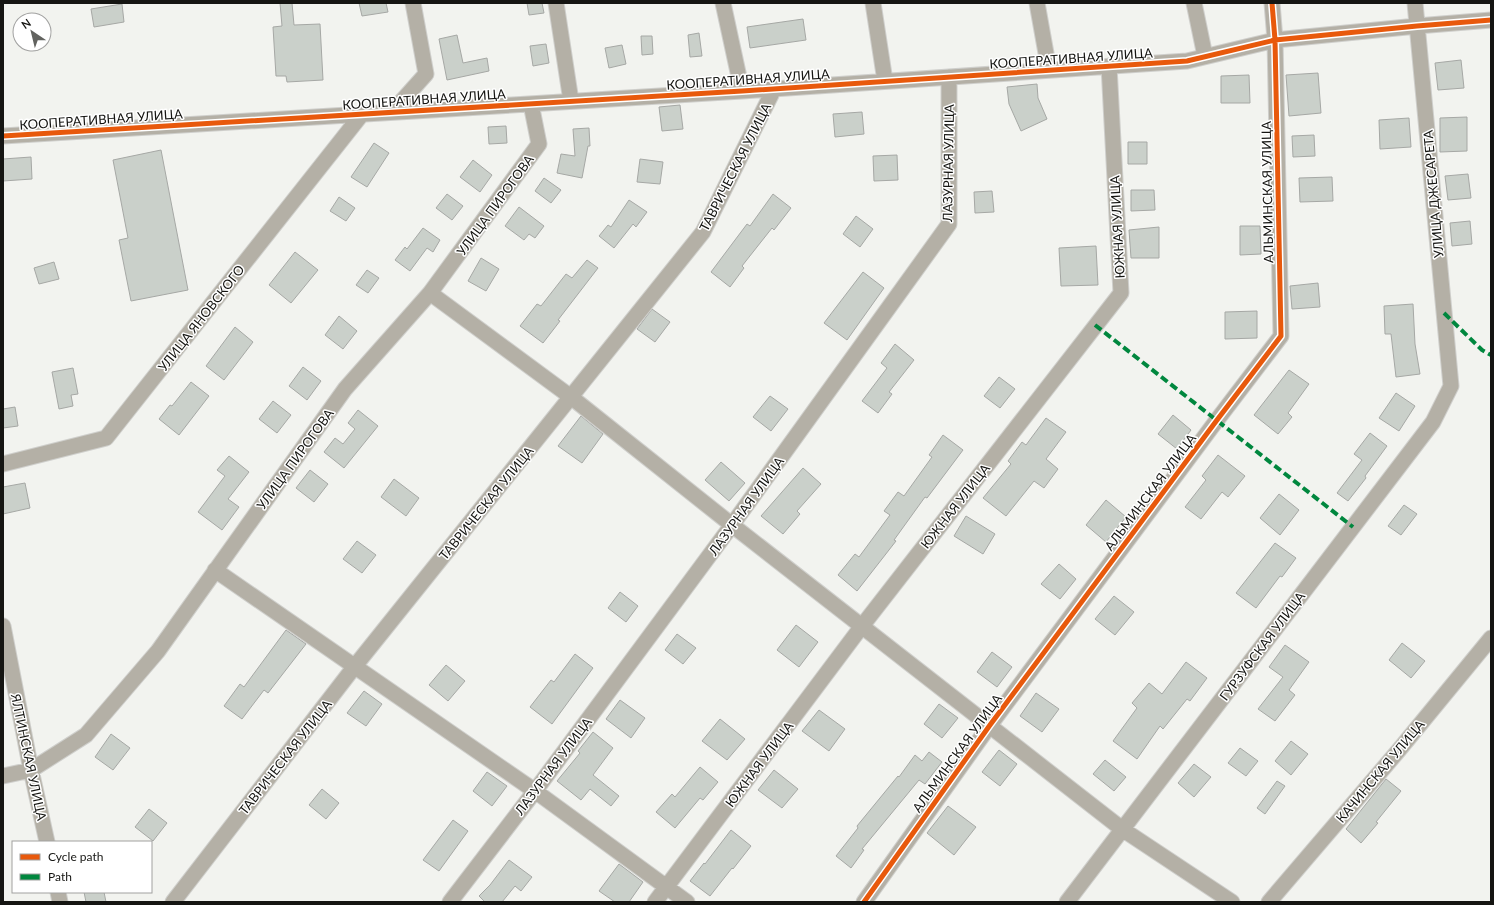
<svg xmlns="http://www.w3.org/2000/svg" width="1494" height="905" font-family="Lato,sans-serif">
<style>
.building{fill:#cad0ca;stroke:#a6a8a5}
.lines{fill:none;stroke-linecap:round;stroke-linejoin:round}
.minor-casing{stroke:#cfcfcc;stroke-width:17}
.minor{stroke:#b4b0a6;stroke-width:15}
.quiet{stroke:#00873e;stroke-width:4;stroke-dasharray:8 4;stroke-linecap:butt}
.cycleway-casing{stroke:#fff;stroke-width:8}
.cycleway{stroke:#e8590c;stroke-width:5}
.labels{text-anchor:middle;stroke-width:3;stroke-linejoin:round;paint-order:stroke}
.street-label{font-size:13px;fill:#151512;stroke:#fff}
</style>
<rect width="100%" height="100%" fill="#f2f3ef"/>
<path class="building" d="M 280,3 L 292,3 L 294,25 L 320,24 L 323,80 L 287,82 L 286,76 L 276,76 L 273,27 L 282,26 Z
M 359,3 L 386,3 L 388,12 L 362,16 Z
M 527,3 L 542,3 L 544,13 L 529,15 Z
M 122,4 L 124,22 L 94,27 L 91,9 Z
M 803,19 L 806,40 L 750,48 L 747,27 Z
M 699,33 L 702,56 L 690,57 L 688,35 Z
M 457,35 L 463,63 L 487,58 L 489,71 L 447,80 L 439,39 Z
M 641,36 L 652,36 L 653,54 L 642,55 Z
M 546,44 L 549,63 L 533,66 L 530,46 Z
M 622,45 L 626,64 L 609,68 L 605,48 Z
M 1461,60 L 1464,88 L 1438,90 L 1435,63 Z
M 1318,73 L 1321,113 L 1289,116 L 1286,75 Z
M 1249,75 L 1250,103 L 1221,103 L 1221,76 Z
M 1037,84 L 1038,98 L 1047,119 L 1021,131 L 1009,104 L 1007,87 Z
M 680,105 L 683,129 L 662,131 L 659,107 Z
M 862,112 L 864,134 L 835,137 L 833,114 Z
M 1467,117 L 1467,151 L 1440,152 L 1440,118 Z
M 1409,118 L 1411,147 L 1380,149 L 1379,120 Z
M 506,126 L 507,143 L 489,144 L 488,127 Z
M 589,128 L 590,146 L 588,146 L 582,178 L 557,173 L 561,154 L 575,156 L 573,129 Z
M 1314,135 L 1315,156 L 1293,157 L 1292,136 Z
M 1128,142 L 1147,142 L 1147,164 L 1128,164 Z
M 374,143 L 389,153 L 367,187 L 351,177 Z
M 161,150 L 188,290 L 131,301 L 119,240 L 128,238 L 113,160 Z
M 897,155 L 898,180 L 874,181 L 873,156 Z
M 31,157 L 32,179 L 3,181 L 3,159 Z
M 640,159 L 663,162 L 660,184 L 637,182 Z
M 473,160 L 492,175 L 480,192 L 460,177 Z
M 1468,174 L 1471,198 L 1448,200 L 1445,176 Z
M 1332,177 L 1333,201 L 1300,202 L 1299,178 Z
M 544,178 L 561,190 L 551,203 L 535,191 Z
M 1131,190 L 1154,190 L 1155,210 L 1131,211 Z
M 992,191 L 994,212 L 975,213 L 974,192 Z
M 447,194 L 463,206 L 452,220 L 436,208 Z
M 773,194 L 791,208 L 774,230 L 772,228 L 742,266 L 744,268 L 730,287 L 711,272 L 747,224 L 750,226 Z
M 339,197 L 355,208 L 346,221 L 330,211 Z
M 629,200 L 647,212 L 636,227 L 633,224 L 614,248 L 599,236 L 608,225 L 611,227 Z
M 519,207 L 544,226 L 535,238 L 529,234 L 524,240 L 505,226 Z
M 856,216 L 873,229 L 860,247 L 843,234 Z
M 1470,221 L 1472,244 L 1452,246 L 1450,223 Z
M 1240,226 L 1260,226 L 1261,254 L 1240,255 Z
M 1159,227 L 1159,258 L 1131,258 L 1129,230 Z
M 423,228 L 440,240 L 433,252 L 427,248 L 410,271 L 395,260 L 405,247 L 407,249 Z
M 1096,246 L 1098,285 L 1061,286 L 1059,248 Z
M 295,252 L 318,270 L 291,303 L 269,285 Z
M 481,258 L 499,269 L 486,291 L 468,281 Z
M 587,260 L 598,268 L 558,320 L 560,321 L 543,343 L 520,326 L 537,304 L 541,306 L 566,274 L 572,278 Z
M 54,262 L 59,279 L 39,284 L 34,268 Z
M 367,270 L 379,278 L 368,293 L 356,285 Z
M 863,272 L 884,288 L 847,340 L 824,323 Z
M 1318,283 L 1320,307 L 1292,309 L 1290,286 Z
M 1413,304 L 1415,344 L 1420,374 L 1396,377 L 1391,334 L 1385,334 L 1384,306 Z
M 652,309 L 670,322 L 655,342 L 637,329 Z
M 1257,311 L 1257,338 L 1225,339 L 1225,312 Z
M 339,316 L 357,331 L 343,349 L 325,335 Z
M 235,327 L 253,342 L 224,380 L 206,366 Z
M 895,344 L 914,360 L 889,392 L 892,394 L 878,413 L 862,401 L 887,368 L 881,363 Z
M 303,367 L 321,381 L 307,400 L 289,386 Z
M 73,368 L 78,394 L 71,395 L 73,406 L 59,409 L 52,372 Z
M 1289,370 L 1309,384 L 1288,413 L 1292,417 L 1278,434 L 1254,415 Z
M 999,377 L 1015,389 L 1000,408 L 984,396 Z
M 191,382 L 209,396 L 179,435 L 159,419 L 170,405 L 172,406 Z
M 1396,393 L 1415,406 L 1399,431 L 1379,418 Z
M 770,396 L 788,409 L 771,431 L 753,417 Z
M 273,401 L 291,415 L 277,433 L 259,419 Z
M 15,407 L 18,426 L 3,428 L 3,409 Z
M 358,410 L 378,426 L 344,468 L 324,452 L 335,438 L 343,444 L 355,429 L 348,423 Z
M 1173,415 L 1191,430 L 1177,449 L 1158,434 Z
M 581,416 L 603,434 L 582,463 L 558,446 Z
M 1046,418 L 1066,432 L 1046,459 L 1058,469 L 1044,488 L 1034,481 L 1006,516 L 983,498 L 1011,464 L 1008,461 L 1022,442 L 1026,445 Z
M 1370,433 L 1387,446 L 1365,476 L 1366,478 L 1348,501 L 1337,493 L 1362,460 L 1354,454 Z
M 943,435 L 963,450 L 927,498 L 925,497 L 894,540 L 896,541 L 857,591 L 838,575 L 855,554 L 859,557 L 890,515 L 884,511 L 898,492 L 904,496 L 932,457 L 929,455 Z
M 1218,455 L 1245,476 L 1228,497 L 1222,492 L 1201,519 L 1185,507 L 1206,480 L 1202,476 Z
M 229,456 L 249,472 L 228,499 L 239,507 L 222,530 L 198,512 L 225,476 L 217,470 Z
M 721,462 L 745,483 L 729,501 L 705,480 Z
M 803,468 L 821,484 L 797,511 L 800,514 L 783,534 L 761,516 Z
M 310,470 L 328,484 L 314,502 L 296,488 Z
M 394,479 L 419,498 L 406,516 L 381,497 Z
M 25,483 L 30,508 L 3,514 L 3,487 Z
M 1279,494 L 1299,510 L 1280,535 L 1260,518 Z
M 1106,500 L 1126,517 L 1106,542 L 1086,525 Z
M 1404,505 L 1417,514 L 1401,535 L 1388,526 Z
M 966,516 L 995,534 L 983,554 L 954,536 Z
M 357,541 L 376,555 L 362,573 L 343,559 Z
M 1275,543 L 1296,558 L 1282,577 L 1280,576 L 1256,608 L 1236,593 Z
M 1059,564 L 1076,579 L 1060,599 L 1041,584 Z
M 620,592 L 638,606 L 626,622 L 608,608 Z
M 1114,596 L 1134,612 L 1115,635 L 1095,619 Z
M 796,625 L 818,642 L 799,667 L 777,650 Z
M 286,630 L 306,644 L 268,693 L 264,690 L 242,719 L 224,706 L 240,684 L 244,687 Z
M 677,634 L 696,648 L 683,664 L 665,650 Z
M 1402,643 L 1425,661 L 1411,678 L 1389,660 Z
M 1285,645 L 1309,662 L 1289,690 L 1295,695 L 1275,721 L 1258,709 L 1283,677 L 1269,667 Z
M 992,652 L 1012,667 L 997,687 L 977,672 Z
M 575,654 L 593,668 L 552,724 L 530,707 L 551,680 L 554,682 Z
M 1186,662 L 1207,678 L 1190,701 L 1187,699 L 1163,729 L 1160,726 L 1137,759 L 1113,741 L 1137,708 L 1132,703 L 1149,683 L 1162,694 Z
M 446,665 L 465,681 L 448,701 L 429,685 Z
M 364,691 L 382,704 L 366,726 L 347,713 Z
M 1036,693 L 1059,709 L 1042,732 L 1020,716 Z
M 620,700 L 645,718 L 631,738 L 606,719 Z
M 939,704 L 958,718 L 942,738 L 924,724 Z
M 819,710 L 845,729 L 829,751 L 802,731 Z
M 720,719 L 745,739 L 727,760 L 702,741 Z
M 593,732 L 613,748 L 593,775 L 619,796 L 611,806 L 590,789 L 581,800 L 557,781 L 580,753 L 578,751 Z
M 111,734 L 130,748 L 113,770 L 95,757 Z
M 1291,741 L 1308,754 L 1291,775 L 1275,761 Z
M 1240,748 L 1258,761 L 1246,776 L 1228,763 Z
M 999,750 L 1017,764 L 1000,786 L 982,772 Z
M 929,752 L 942,762 L 925,784 L 919,780 L 862,849 L 864,850 L 851,868 L 836,856 L 858,828 L 857,826 L 898,776 L 899,777 L 915,755 L 922,761 Z
M 1105,760 L 1126,777 L 1114,791 L 1093,774 Z
M 1194,764 L 1211,777 L 1194,797 L 1178,783 Z
M 700,767 L 718,782 L 703,800 L 700,798 L 675,828 L 656,812 L 672,794 L 675,797 Z
M 774,770 L 798,789 L 782,808 L 758,790 Z
M 487,772 L 507,786 L 492,806 L 473,791 Z
M 1386,779 L 1401,791 L 1376,822 L 1378,823 L 1361,843 L 1346,829 Z
M 1277,781 L 1285,786 L 1265,814 L 1257,808 Z
M 322,789 L 339,803 L 326,819 L 309,805 Z
M 948,806 L 976,827 L 954,855 L 927,833 Z
M 149,809 L 167,823 L 153,841 L 135,827 Z
M 453,820 L 468,831 L 439,871 L 423,860 Z
M 731,830 L 751,846 L 733,869 L 732,868 L 710,896 L 690,881 L 704,863 L 705,864 Z
M 509,860 L 532,877 L 521,891 L 515,886 L 502,902 L 485,902 L 479,896 L 490,885 Z
M 619,864 L 643,882 L 629,902 L 615,902 L 599,891 Z
M 84,892 L 104,892 L 106,902 L 86,902 Z"/>
<g class="lines">
<defs>
<path id="minor" d="M 556,3 L 571,101
M 723,3 L 742,91
M 873,3 L 885,81
M 1037,3 L 1049,70
M 1194,3 L 1205,56
M 392,112 L 426,74 L 413,3
M 3,136 L 742,91 L 1187,61 L 1275,40 L 1417,26 L 1491,20
M 430,293 L 571,397 L 732,525 L 1122,829 L 1232,902
M 3,464 L 106,438 L 362,114
M 215,570 L 535,791 L 687,902
M 3,626 L 31,770 L 47,842
M 3,776 L 31,770 L 86,735 L 158,651 L 345,389 L 430,293 L 539,144 L 531,104
M 58,892 L 60,902
M 173,902 L 355,666 L 703,232 L 774,89
M 450,902 L 535,791 L 732,525 L 949,224 L 949,77
M 655,902 L 862,626 L 1121,293 L 1109,66
M 864,902 L 990,725 L 1217,420 L 1281,336 L 1275,40 L 1272,3
M 1067,902 L 1433,422 L 1451,386 L 1415,3
M 1269,902 L 1399,750 L 1491,638"/>
</defs>
<use href="#minor" class="minor-casing"/>
<use href="#minor" class="minor"/>
<path class="quiet" d="M 1444,313 L 1482,350 L 1491,355
M 1095,325 L 1353,527"/>
<defs>
<path id="cycleway" d="M 3,136 L 742,91 L 1187,61 L 1275,40 L 1417,26 L 1491,20
M 864,902 L 990,725 L 1217,420 L 1281,336 L 1275,40 L 1272,3"/>
</defs>
<use href="#cycleway" class="cycleway-casing"/>
<use href="#cycleway" class="cycleway"/>
</g>
<g class="labels">
<g class="street-label">
<text transform="translate(1071 58) rotate(-4)" y="5">КООПЕРАТИВНАЯ УЛИЦА</text>
<text transform="translate(748 79) rotate(-4)" y="5">КООПЕРАТИВНАЯ УЛИЦА</text>
<text transform="translate(424 99) rotate(-4)" y="5">КООПЕРАТИВНАЯ УЛИЦА</text>
<text transform="translate(101 119) rotate(-4)" y="5">КООПЕРАТИВНАЯ УЛИЦА</text>
<text transform="translate(948 163) rotate(-89)" y="5">ЛАЗУРНАЯ УЛИЦА</text>
<text transform="translate(735 167) rotate(-63)" y="5">ТАВРИЧЕСКАЯ УЛИЦА</text>
<text transform="translate(1267 192) rotate(-91)" y="5">АЛЬМИНСКАЯ УЛИЦА</text>
<text transform="translate(1433 194) rotate(-95)" y="5">УЛИЦА ДЖЕСАРЕТА</text>
<text transform="translate(495 205) rotate(-54)" y="5">УЛИЦА ПИРОГОВА</text>
<text transform="translate(1117 227) rotate(-93)" y="5">ЮЖНАЯ УЛИЦА</text>
<text transform="translate(201 318) rotate(-52)" y="5">УЛИЦА ЯНОВСКОГО</text>
<text transform="translate(295 459) rotate(-54)" y="5">УЛИЦА ПИРОГОВА</text>
<text transform="translate(1150 492) rotate(-53)" y="5">АЛЬМИНСКАЯ УЛИЦА</text>
<text transform="translate(486 503) rotate(-51)" y="5">ТАВРИЧЕСКАЯ УЛИЦА</text>
<text transform="translate(746 506) rotate(-54)" y="5">ЛАЗУРНАЯ УЛИЦА</text>
<text transform="translate(955 506) rotate(-52)" y="5">ЮЖНАЯ УЛИЦА</text>
<text transform="translate(1262 646) rotate(-53)" y="5">ГУРЗУФСКАЯ УЛИЦА</text>
<text transform="translate(957 753) rotate(-54)" y="5">АЛЬМИНСКАЯ УЛИЦА</text>
<text transform="translate(29 757) rotate(78)" y="5">ЯЛТИНСКАЯ УЛИЦА</text>
<text transform="translate(285 757) rotate(-52)" y="5">ТАВРИЧЕСКАЯ УЛИЦА</text>
<text transform="translate(759 764) rotate(-53)" y="5">ЮЖНАЯ УЛИЦА</text>
<text transform="translate(553 766) rotate(-53)" y="5">ЛАЗУРНАЯ УЛИЦА</text>
<text transform="translate(1380 771) rotate(-50)" y="5">КАЧИНСКАЯ УЛИЦА</text>
</g>
</g>
<rect width="1494" height="905" fill="none" stroke="#151512" stroke-width="8"/>
<rect x="12" y="841" width="140" height="52" fill="#ffffff" stroke="#a1a1a0"/>
<rect x="20" y="854" width="20" height="6" fill="#e8590c" stroke="#a1a1a0"/>
<text x="48" y="861" font-size="12" fill="#151512">Cycle path</text>
<rect x="20" y="874" width="20" height="6" fill="#00873e" stroke="#a1a1a0"/>
<text x="48" y="881" font-size="12" fill="#151512">Path</text>
<g transform="translate(32 32) rotate(325)"><circle r="19" fill="#ffffff" stroke="#a1a1a0"/>
<path d="M0-3L7 15L0 10L-7 15Z" fill="#62635f"/>
<text y="-6" font-size="11" font-weight="bold" text-anchor="middle" fill="#151512">N</text>
</g>
</svg>
